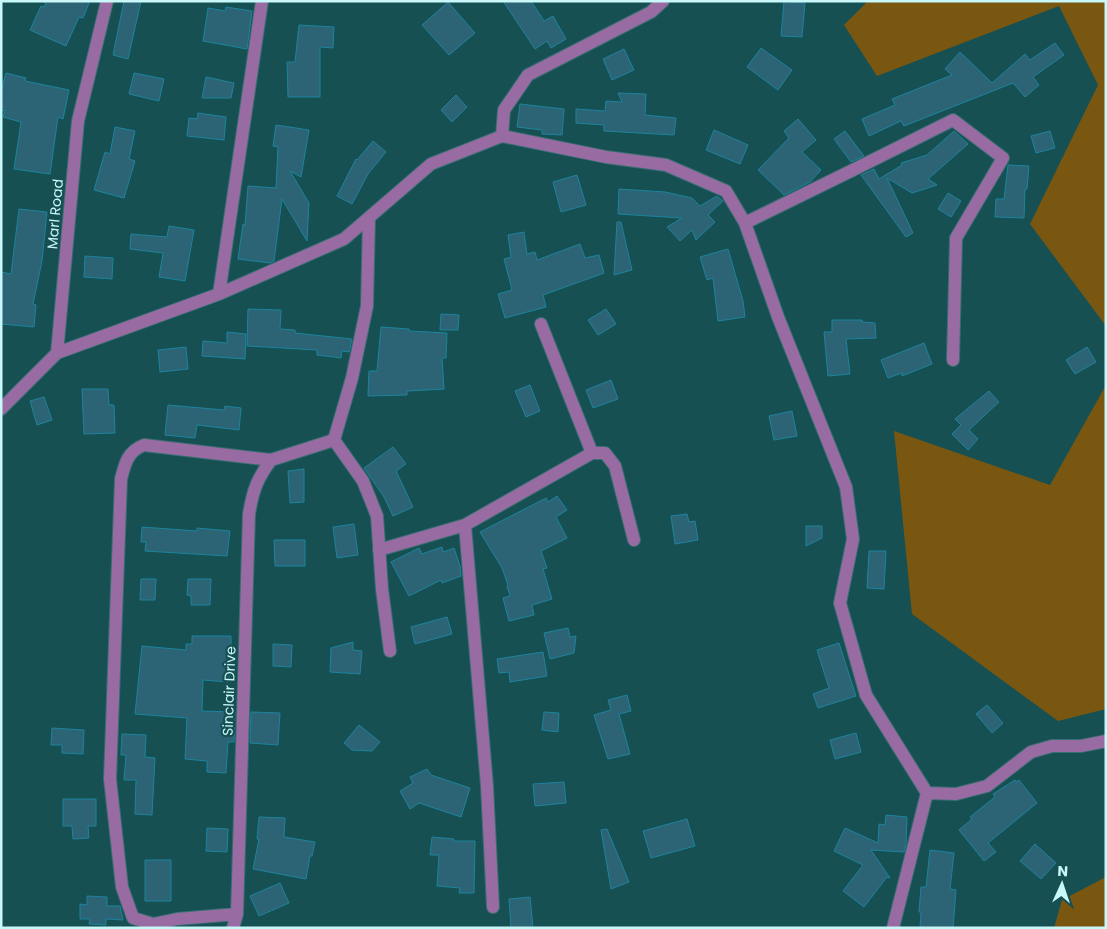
<svg xmlns="http://www.w3.org/2000/svg" width="1107" height="929" font-family="Poppins,sans-serif">
<style>
.green{fill:#795711}
.building{fill:#2d6475;stroke:#1c849e}
.lines{fill:none;stroke-linecap:round;stroke-linejoin:round}
.street-casing{stroke:#376e71;stroke-width:14}
.street{stroke:#996ba3;stroke-width:12}
.labels{text-anchor:middle;stroke-width:4.5;stroke-linejoin:round;paint-order:stroke}
.street-label{font-size:14px;fill:#c9f8fa;stroke:#175053}
</style>
<rect width="100%" height="100%" fill="#175053"/>
<path class="green" d="M 868,1 L 1106,1 L 1106,326 L 1030,224 L 1098,85 L 1059,6 L 877,76 L 844,25 Z
M 1106,385 L 1106,709 L 1058,721 L 912,614 L 894,431 L 1050,485 Z
M 1106,877 L 1106,928 L 1054,928 L 1062,900 Z"/>
<path class="building" d="M 42,1 L 90,1 L 83,18 L 79,17 L 66,46 L 30,30 L 41,6 L 44,7 L 46,3 Z
M 124,1 L 141,1 L 128,59 L 113,55 Z
M 503,1 L 531,1 L 544,21 L 553,16 L 566,39 L 551,48 L 547,41 L 535,49 Z
M 784,1 L 805,3 L 802,37 L 781,36 Z
M 448,2 L 475,33 L 449,55 L 422,25 Z
M 226,7 L 252,11 L 247,49 L 203,41 L 208,8 L 225,11 Z
M 299,25 L 334,27 L 333,48 L 320,47 L 320,97 L 288,97 L 287,62 L 295,62 Z
M 1055,43 L 1064,55 L 1033,77 L 1039,85 L 1025,97 L 1013,83 L 904,126 L 901,121 L 869,136 L 862,119 L 895,105 L 892,99 L 952,75 L 945,69 L 960,52 L 992,83 L 1025,54 L 1030,60 Z
M 761,48 L 792,70 L 778,90 L 747,67 Z
M 624,49 L 634,70 L 612,80 L 603,59 Z
M 6,73 L 26,78 L 25,81 L 69,90 L 63,119 L 58,117 L 50,174 L 14,169 L 21,122 L 3,117 L 5,111 L 1,110 L 1,92 Z
M 134,73 L 164,79 L 159,101 L 129,94 Z
M 206,77 L 234,83 L 231,98 L 202,98 Z
M 618,93 L 646,94 L 645,115 L 676,118 L 674,135 L 604,131 L 604,125 L 576,123 L 576,109 L 605,111 L 606,101 L 622,102 Z
M 456,95 L 467,107 L 452,122 L 441,110 Z
M 520,104 L 564,109 L 562,135 L 542,134 L 542,130 L 517,127 Z
M 198,113 L 226,117 L 224,140 L 187,136 L 189,118 L 197,119 Z
M 798,119 L 816,140 L 802,152 L 821,170 L 810,182 L 784,195 L 758,170 L 789,138 L 784,131 Z
M 276,125 L 309,130 L 301,177 L 290,171 L 309,203 L 307,241 L 282,199 L 274,261 L 270,263 L 238,259 L 243,224 L 245,225 L 248,186 L 276,188 L 278,147 L 273,146 Z
M 115,127 L 135,131 L 129,159 L 135,161 L 124,198 L 94,190 L 105,152 L 110,154 Z
M 714,130 L 748,145 L 740,164 L 706,150 Z
M 845,131 L 864,156 L 851,162 L 834,139 Z
M 954,131 L 968,144 L 928,179 L 937,185 L 912,193 L 887,178 L 913,233 L 906,237 L 861,175 L 874,169 L 879,179 L 902,165 L 901,163 L 927,155 Z
M 1050,131 L 1055,148 L 1036,153 L 1031,136 Z
M 373,141 L 386,152 L 368,174 L 352,204 L 337,196 L 356,159 L 357,160 Z
M 1008,165 L 1029,166 L 1027,189 L 1025,189 L 1024,218 L 995,217 L 996,199 L 1004,199 Z
M 577,175 L 586,205 L 561,212 L 553,182 Z
M 619,189 L 665,192 L 692,198 L 700,206 L 717,196 L 723,201 L 708,215 L 715,222 L 696,240 L 692,230 L 680,241 L 667,227 L 682,218 L 618,214 Z
M 948,193 L 961,201 L 951,217 L 938,209 Z
M 19,209 L 47,212 L 42,261 L 33,304 L 36,305 L 34,327 L 1,324 L 1,272 L 11,274 Z
M 617,222 L 621,222 L 632,270 L 614,275 Z
M 169,226 L 194,230 L 185,281 L 159,277 L 163,253 L 130,249 L 131,234 L 167,237 Z
M 524,232 L 527,254 L 535,252 L 537,260 L 580,244 L 585,258 L 599,255 L 604,273 L 543,295 L 546,307 L 505,318 L 498,294 L 512,290 L 504,259 L 511,257 L 508,235 Z
M 728,249 L 743,301 L 745,317 L 718,321 L 713,278 L 707,280 L 700,257 Z
M 85,256 L 113,258 L 112,279 L 84,277 Z
M 248,309 L 281,310 L 280,329 L 295,330 L 295,333 L 352,339 L 349,352 L 342,351 L 341,358 L 317,355 L 317,350 L 247,346 Z
M 606,309 L 616,324 L 598,335 L 588,320 Z
M 441,314 L 459,315 L 458,330 L 440,330 Z
M 832,320 L 862,320 L 862,322 L 875,323 L 876,338 L 846,339 L 850,374 L 828,376 L 824,332 L 832,332 Z
M 381,327 L 409,329 L 409,331 L 447,333 L 446,358 L 442,358 L 444,389 L 407,391 L 407,395 L 368,396 L 369,371 L 377,371 Z
M 227,332 L 246,334 L 245,359 L 202,356 L 203,341 L 227,343 Z
M 924,343 L 932,364 L 902,376 L 902,373 L 888,378 L 881,360 Z
M 186,347 L 188,369 L 160,372 L 158,350 Z
M 1087,347 L 1096,362 L 1075,374 L 1066,360 Z
M 611,380 L 618,399 L 593,408 L 586,390 Z
M 530,385 L 540,411 L 526,417 L 515,391 Z
M 82,389 L 108,389 L 109,405 L 114,405 L 115,433 L 84,434 Z
M 989,391 L 999,402 L 969,430 L 978,439 L 968,450 L 952,434 L 961,425 L 955,419 Z
M 44,397 L 52,420 L 37,425 L 30,401 Z
M 168,405 L 224,410 L 225,406 L 241,408 L 239,430 L 197,425 L 195,438 L 165,435 Z
M 792,411 L 797,436 L 774,440 L 769,416 Z
M 393,447 L 406,464 L 396,471 L 413,507 L 393,516 L 384,497 L 364,468 Z
M 304,469 L 304,502 L 290,503 L 288,471 Z
M 557,496 L 567,510 L 556,517 L 567,538 L 541,551 L 547,568 L 543,569 L 552,599 L 532,605 L 534,615 L 509,621 L 503,598 L 510,596 L 507,586 L 508,585 L 502,568 L 480,532 L 546,498 L 548,502 Z
M 687,514 L 689,522 L 695,521 L 698,540 L 675,544 L 671,516 Z
M 354,524 L 358,555 L 337,558 L 333,527 Z
M 806,526 L 822,526 L 822,538 L 806,546 Z
M 142,527 L 197,531 L 197,528 L 230,531 L 227,556 L 145,551 L 146,542 L 141,542 Z
M 274,540 L 305,540 L 305,566 L 275,566 Z
M 442,547 L 443,552 L 454,548 L 460,566 L 461,576 L 442,583 L 441,580 L 409,596 L 391,562 L 419,548 L 422,554 Z
M 869,551 L 886,551 L 884,589 L 867,588 Z
M 141,579 L 156,579 L 155,600 L 140,600 Z
M 188,579 L 211,579 L 210,605 L 191,605 L 191,596 L 187,595 Z
M 447,617 L 452,634 L 415,644 L 411,627 Z
M 568,628 L 570,637 L 576,636 L 574,653 L 550,659 L 544,633 Z
M 192,636 L 231,636 L 231,669 L 230,669 L 229,682 L 203,680 L 202,711 L 235,712 L 234,742 L 228,742 L 226,773 L 207,772 L 207,761 L 185,759 L 187,718 L 135,714 L 142,646 L 186,650 L 186,644 L 192,644 Z
M 353,642 L 353,650 L 362,651 L 360,674 L 330,672 L 331,648 Z
M 839,643 L 856,696 L 818,708 L 813,694 L 829,688 L 817,650 Z
M 273,644 L 292,645 L 291,667 L 273,666 Z
M 543,652 L 547,676 L 510,682 L 509,672 L 499,673 L 497,659 Z
M 627,695 L 631,711 L 619,714 L 630,754 L 608,759 L 594,715 L 611,710 L 608,700 Z
M 987,705 L 1003,723 L 992,733 L 976,714 Z
M 251,712 L 280,713 L 278,745 L 250,743 Z
M 544,712 L 559,713 L 558,732 L 542,730 Z
M 359,725 L 380,742 L 372,751 L 352,750 L 344,743 Z
M 52,728 L 84,730 L 83,754 L 62,753 L 62,745 L 51,745 Z
M 856,733 L 861,752 L 835,759 L 830,740 Z
M 122,734 L 146,735 L 145,757 L 155,758 L 152,815 L 135,814 L 136,780 L 124,780 L 126,755 L 121,755 Z
M 427,769 L 431,775 L 470,788 L 461,817 L 419,803 L 410,809 L 400,791 L 413,783 L 410,777 Z
M 1015,780 L 1016,782 L 1019,780 L 1037,803 L 988,843 L 996,852 L 984,861 L 959,830 L 972,819 L 970,817 L 995,797 L 993,794 Z
M 564,782 L 566,803 L 535,806 L 533,784 Z
M 63,799 L 96,799 L 96,826 L 88,826 L 89,838 L 73,839 L 72,826 L 63,826 Z
M 886,815 L 907,817 L 906,844 L 904,852 L 871,850 L 890,878 L 887,877 L 864,907 L 843,891 L 863,865 L 834,851 L 845,828 L 878,843 L 879,824 L 885,825 Z
M 259,817 L 285,818 L 284,837 L 315,842 L 312,856 L 310,856 L 306,879 L 253,869 L 259,839 L 257,839 Z
M 687,819 L 695,846 L 651,858 L 643,831 Z
M 207,828 L 228,829 L 227,852 L 206,851 Z
M 607,829 L 629,882 L 611,889 L 601,830 Z
M 432,837 L 454,839 L 453,841 L 475,841 L 474,893 L 459,893 L 460,888 L 437,886 L 439,855 L 430,855 Z
M 1035,844 L 1056,863 L 1041,879 L 1020,861 Z
M 930,850 L 954,853 L 950,889 L 956,890 L 953,928 L 920,928 L 921,912 L 919,912 L 921,887 L 926,887 Z
M 145,860 L 171,860 L 171,901 L 145,901 Z
M 280,883 L 289,903 L 259,916 L 250,896 Z
M 87,896 L 107,897 L 107,906 L 120,906 L 123,920 L 106,919 L 106,925 L 89,924 L 90,919 L 80,919 L 80,904 L 87,905 Z
M 530,897 L 533,928 L 511,928 L 509,899 Z"/>
<g class="lines">
<defs>
<path id="street" d="M 502,136 L 504,110 L 528,75 L 651,12 L 663,1
M 745,223 L 855,169 L 953,120 L 1003,158 L 956,238 L 953,360
M 219,294 L 262,1
M 57,353 L 219,294 L 344,239 L 431,164 L 502,136 L 606,157 L 666,165 L 726,191 L 745,223 L 778,317 L 846,487 L 853,539 L 840,603 L 866,695 L 927,793 L 893,928
M 1,409 L 57,353 L 78,121 L 107,1
M 334,440 L 363,481 L 377,516 L 382,589 L 390,651
M 592,453 L 605,453 L 615,466 L 634,540
M 465,525 L 487,786 L 493,907
M 379,550 L 465,525 L 592,453 L 541,324
M 927,793 L 956,794 L 987,786 L 1031,752 L 1052,746 L 1081,746 L 1106,741
M 237,914 L 177,919 L 153,924 L 133,918 L 122,887 L 110,779 L 121,479 C 125,463 128,451 144,445 L 271,460 L 334,440 L 352,378 L 367,306 L 369,218
M 233,928 L 237,914 L 249,514 C 253,490 257,479 271,460"/>
</defs>
<use href="#street" class="street-casing"/>
<use href="#street" class="street"/>
</g>
<g class="labels">
<g class="street-label">
<text transform="translate(55 214) rotate(-85)" y="5">Marl Road</text>
<text transform="translate(229 691) rotate(-88)" y="5">Sinclair Drive</text>
</g>
</g>
<rect width="1107" height="929" fill="none" stroke="#c9f8fa" stroke-width="5"/>
<g transform="translate(1062 884) rotate(3)" stroke="#175053" stroke-width="4" paint-order="stroke">
<path d="M0-4L9 19L0 12L-9 19Z" fill="#c9f8fa"/>
<text y="-8" font-size="14" font-weight="bold" text-anchor="middle" fill="#c9f8fa">N</text>
</g>
</svg>
